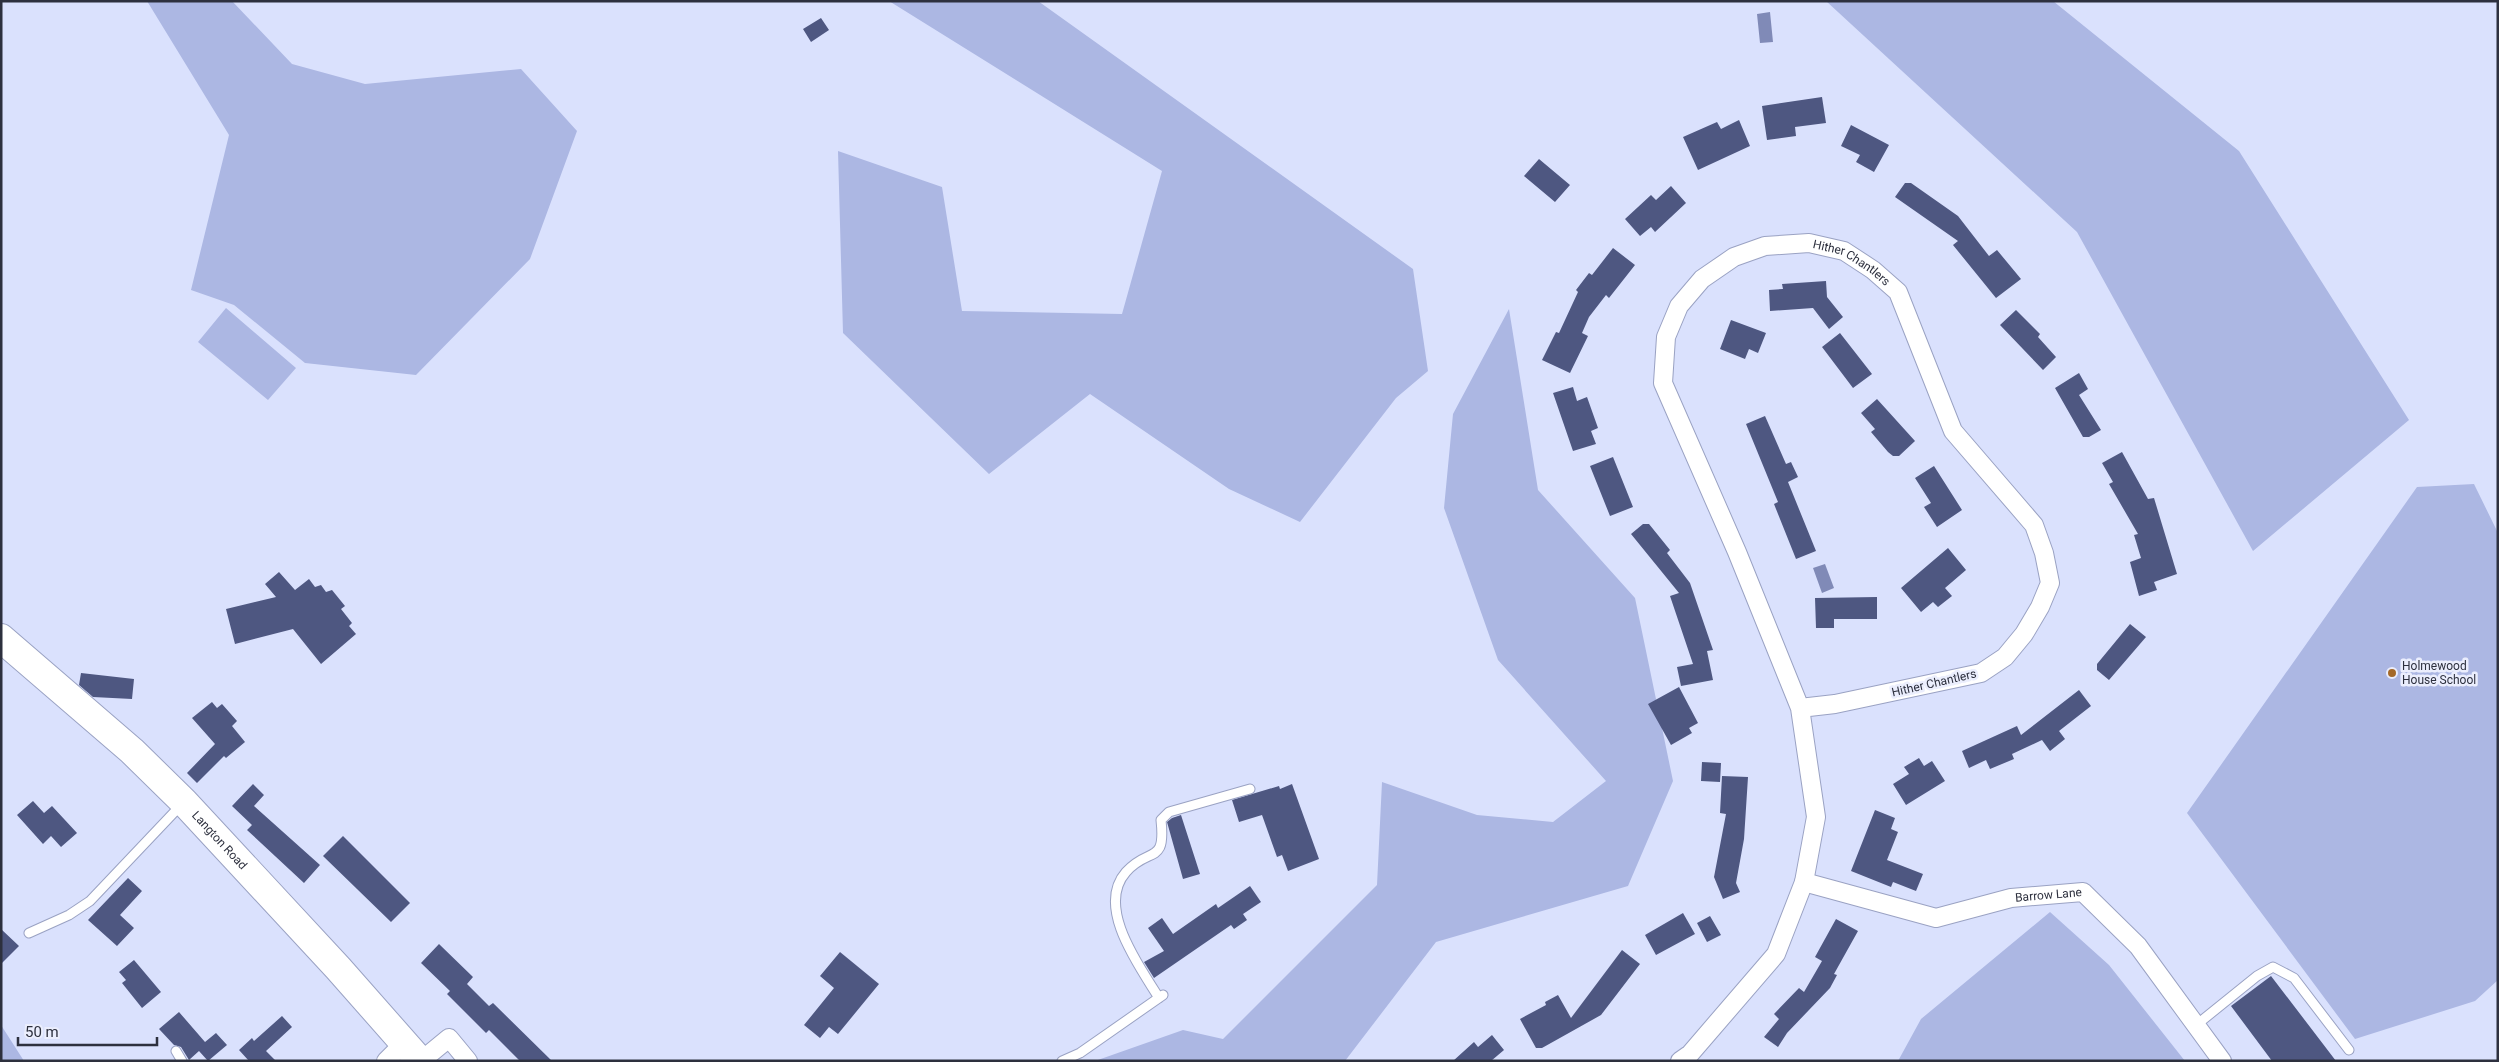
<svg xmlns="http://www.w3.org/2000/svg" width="2499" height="1062" font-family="Roboto,sans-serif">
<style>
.green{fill:#acb7e3}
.water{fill:#808ab7}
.building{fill:#4e5781}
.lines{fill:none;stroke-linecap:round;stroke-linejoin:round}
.service-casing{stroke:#9aa2c3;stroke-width:11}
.minor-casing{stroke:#9aa2c3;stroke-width:20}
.primary-casing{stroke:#9aa2c3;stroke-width:30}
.service{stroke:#fff;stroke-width:9}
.minor{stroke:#fff;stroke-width:18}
.primary{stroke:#fff;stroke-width:28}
.poi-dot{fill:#a46929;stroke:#ebeefd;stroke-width:2}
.labels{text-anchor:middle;stroke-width:5;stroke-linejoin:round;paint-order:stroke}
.street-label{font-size:12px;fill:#2d303e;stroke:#ebeefd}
.poi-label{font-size:12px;fill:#2d303e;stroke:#ebeefd;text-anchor:start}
</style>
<rect width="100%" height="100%" fill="#dae1fd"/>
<path class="green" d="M 147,1 L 232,1 L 292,64 L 365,84 L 521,69 L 577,131 L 530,259 L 416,375 L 305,363 L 234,305 L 191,290 L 229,135 Z
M 889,1 L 1038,1 L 1413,269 L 1428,371 L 1396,398 L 1300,522 L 1229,489 L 1090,394 L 989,474 L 843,333 L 838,151 L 942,187 L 962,311 L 1122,314 L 1162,171 Z
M 1826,1 L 2053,1 L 2239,151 L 2409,420 L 2253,551 L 2077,232 Z
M 226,308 L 296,368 L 268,400 L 198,342 Z
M 1509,309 L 1538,490 L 1635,598 L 1673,781 L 1628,886 L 1436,942 L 1345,1061 L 1095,1061 L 1183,1030 L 1223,1039 L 1377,885 L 1382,782 L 1477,815 L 1553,822 L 1606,781 L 1498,660 L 1444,508 L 1453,414 Z
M 2474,484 L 2498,533 L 2498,980 L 2475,1001 L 2355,1039 L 2187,813 L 2417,487 Z
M 2050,912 L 2109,965 L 2185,1061 L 1898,1061 L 1921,1019 Z
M 1,1025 L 24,1061 L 1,1061 Z"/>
<path class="water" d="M 1770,12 L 1773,42 L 1760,43 L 1757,14 Z
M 1825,564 L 1834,588 L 1822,593 L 1813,568 Z"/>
<path class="building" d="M 821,18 L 829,30 L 811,42 L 803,29 Z
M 1822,97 L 1826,123 L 1795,127 L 1796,136 L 1767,140 L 1762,106 Z
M 1739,120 L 1750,146 L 1698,170 L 1683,137 L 1717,122 L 1721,129 Z
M 1851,125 L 1889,145 L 1874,172 L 1856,162 L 1860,155 L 1841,146 Z
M 1539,159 L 1570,185 L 1555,202 L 1524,176 Z
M 1905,183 L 1911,183 L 1958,216 L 1989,256 L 1997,250 L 2021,279 L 1996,298 L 1953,245 L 1958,241 L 1895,197 Z
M 1671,186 L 1686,203 L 1655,232 L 1651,227 L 1640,236 L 1625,219 L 1651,195 L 1656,200 Z
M 1613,248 L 1635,265 L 1609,298 L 1606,295 L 1589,317 L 1582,333 L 1588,336 L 1570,373 L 1542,360 L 1556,332 L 1559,333 L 1578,292 L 1576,290 L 1589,273 L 1592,275 Z
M 1826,281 L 1827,297 L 1843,317 L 1829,329 L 1813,308 L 1770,311 L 1769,290 L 1783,289 L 1782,284 Z
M 2016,310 L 2040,334 L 2038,337 L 2056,357 L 2043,370 L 2000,325 Z
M 1731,320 L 1766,333 L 1758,353 L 1749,349 L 1745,359 L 1720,349 Z
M 1840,333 L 1872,374 L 1853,388 L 1822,347 Z
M 2079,373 L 2088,389 L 2079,395 L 2101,430 L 2089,437 L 2083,437 L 2055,388 Z
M 1573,387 L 1577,401 L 1587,397 L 1598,428 L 1591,431 L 1596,444 L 1573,451 L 1553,393 Z
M 1877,399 L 1915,441 L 1899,456 L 1893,456 L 1888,452 L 1871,432 L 1875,429 L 1861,413 Z
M 1765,416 L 1786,464 L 1791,462 L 1798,477 L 1788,482 L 1816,551 L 1796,559 L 1774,504 L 1778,502 L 1746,424 Z
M 2122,452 L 2148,499 L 2154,498 L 2177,574 L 2154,582 L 2157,590 L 2139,596 L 2130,562 L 2141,558 L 2134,535 L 2138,534 L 2109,484 L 2113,482 L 2102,463 Z
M 1613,457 L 1633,507 L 1610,516 L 1590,466 Z
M 1934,466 L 1962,510 L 1937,527 L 1924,507 L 1931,503 L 1915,478 Z
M 1643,524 L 1649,524 L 1670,550 L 1667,553 L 1690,583 L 1713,650 L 1707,651 L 1713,680 L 1681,686 L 1677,667 L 1693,664 L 1670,596 L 1679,593 L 1631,534 Z
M 1948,548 L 1966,570 L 1945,588 L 1952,596 L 1938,607 L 1933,602 L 1921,612 L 1901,588 Z
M 279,572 L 295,590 L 309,579 L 315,587 L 321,585 L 326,592 L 332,590 L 345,606 L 341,609 L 352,623 L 349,626 L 356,634 L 321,664 L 293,629 L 235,644 L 226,609 L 276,597 L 265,584 Z
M 1877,597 L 1877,619 L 1834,619 L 1834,628 L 1816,628 L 1815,598 Z
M 2130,624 L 2146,637 L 2109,680 L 2097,670 L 2097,664 Z
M 81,673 L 134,679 L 132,699 L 93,697 L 79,685 Z
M 1679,687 L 1698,723 L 1689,728 L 1692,733 L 1671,745 L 1648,704 Z
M 2079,690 L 2091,706 L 2059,731 L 2065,739 L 2050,751 L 2042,740 L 2012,754 L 2014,759 L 1990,769 L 1986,760 L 1969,768 L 1962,751 L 2017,726 L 2021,735 Z
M 212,702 L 217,708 L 222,704 L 237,721 L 232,726 L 245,742 L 226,758 L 224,756 L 197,783 L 187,773 L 215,744 L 192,718 Z
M 1919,758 L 1924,766 L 1932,761 L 1945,781 L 1906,805 L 1893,784 L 1909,774 L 1904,767 Z
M 1702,762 L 1721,763 L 1720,782 L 1701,781 Z
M 1722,776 L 1748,777 L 1744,839 L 1736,883 L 1740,892 L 1723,899 L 1714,877 L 1726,814 L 1720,813 Z
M 253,784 L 264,795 L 254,806 L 320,865 L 304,883 L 247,830 L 252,825 L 232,806 Z
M 1292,784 L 1319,859 L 1288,871 L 1282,855 L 1277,857 L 1262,815 L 1239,822 L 1232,800 L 1279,786 L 1280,789 Z
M 33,801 L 44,813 L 52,806 L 77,833 L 61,847 L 51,836 L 43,844 L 17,815 Z
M 1875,810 L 1895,818 L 1891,829 L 1898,832 L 1887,860 L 1923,874 L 1916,891 L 1893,882 L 1891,887 L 1851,871 Z
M 1181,815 L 1200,874 L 1183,879 L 1167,822 L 1172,818 Z
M 343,836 L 410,903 L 391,922 L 323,856 Z
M 128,878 L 142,891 L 120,915 L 134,928 L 117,946 L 88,920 Z
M 1250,886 L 1261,902 L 1243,914 L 1247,920 L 1234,929 L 1231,925 L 1154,978 L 1144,962 L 1164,951 L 1148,928 L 1162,918 L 1173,934 L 1216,904 L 1218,908 Z
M 1683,913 L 1695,934 L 1656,955 L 1645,935 Z
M 1710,916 L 1721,935 L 1707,942 L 1697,923 Z
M 1836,919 L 1858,931 L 1834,974 L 1837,975 L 1830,988 L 1787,1033 L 1778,1047 L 1764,1037 L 1779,1019 L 1774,1014 L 1799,988 L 1804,992 L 1822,961 L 1815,957 Z
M 1,929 L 19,946 L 1,964 Z
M 439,944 L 473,977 L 467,984 L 489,1006 L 493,1003 L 552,1061 L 520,1061 L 489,1030 L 486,1033 L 447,994 L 450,991 L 421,963 Z
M 1622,950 L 1640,964 L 1601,1015 L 1542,1048 L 1536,1048 L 1520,1019 L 1546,1005 L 1545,1002 L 1558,995 L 1571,1018 Z
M 840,952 L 879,984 L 838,1034 L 829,1027 L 820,1038 L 804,1025 L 834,988 L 820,976 Z
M 134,960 L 161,992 L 142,1008 L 122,983 L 126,980 L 119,972 Z
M 2271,976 L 2294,1006 L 2336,1061 L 2272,1061 L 2231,1006 Z
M 179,1012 L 205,1042 L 216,1033 L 227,1045 L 208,1061 L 199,1051 L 189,1060 L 181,1047 L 174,1045 L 159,1029 Z
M 282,1016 L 292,1027 L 266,1051 L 276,1061 L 249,1061 L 239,1050 L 252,1038 L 254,1041 Z
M 1492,1035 L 1504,1050 L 1491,1061 L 1453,1061 L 1474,1042 L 1478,1047 Z"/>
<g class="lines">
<defs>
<path id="service" d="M 29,933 L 69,915 L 90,901 L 182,804
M 1159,998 C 1140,967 1095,907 1126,872 C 1149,846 1166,866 1161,820 L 1169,812 L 1250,789
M 2195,1026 L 2257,976 L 2273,967 L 2294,978 L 2349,1050
M 176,1051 L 182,1061
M 1062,1061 L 1080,1053 L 1163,995"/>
<g id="minor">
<path id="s1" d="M 1804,882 L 1936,918 L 2011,898 L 2083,892 L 2138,946 L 2222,1061"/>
<path d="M 386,1061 L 404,1043"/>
<path d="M 421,1061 L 449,1038 L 468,1061"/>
<path id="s2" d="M 1680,1061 L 1690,1054 L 1776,954 L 1804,882 L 1816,817 L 1800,708 L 1737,552 L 1663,383 L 1666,337 L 1679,306 L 1702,279 L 1734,257 L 1765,246 L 1809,243 L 1844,251 L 1873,270 L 1898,292 L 1953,431 L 2034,525 L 2044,553 L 2050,583 L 2040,607 L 2024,634 L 2005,657 L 1981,673 L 1835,704 L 1800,708"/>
</g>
<g id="primary">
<path id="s3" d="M 1,638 L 132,751 L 184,802 L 338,968 L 420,1061"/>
</g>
</defs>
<use href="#service" class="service-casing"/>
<use href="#minor" class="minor-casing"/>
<use href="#primary" class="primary-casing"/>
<use href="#service" class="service"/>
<use href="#minor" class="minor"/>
<use href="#primary" class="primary"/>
</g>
<circle class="poi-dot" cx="2392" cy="673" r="5"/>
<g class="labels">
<g class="street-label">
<text dy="4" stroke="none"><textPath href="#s2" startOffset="1029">Hither Chantlers</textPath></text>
<text transform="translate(1934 683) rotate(-13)" y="4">Hither Chantlers</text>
<text dy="4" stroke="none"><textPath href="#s3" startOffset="298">Langton Road</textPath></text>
<text dy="4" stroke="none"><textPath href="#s1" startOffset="252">Barrow Lane</textPath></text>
</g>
<g class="poi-label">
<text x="2402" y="670">Holmewood<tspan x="2402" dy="14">House School</tspan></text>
</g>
</g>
<rect width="2499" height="1062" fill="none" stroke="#2d303e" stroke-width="5"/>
<path d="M18 1037v8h139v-8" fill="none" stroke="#2d303e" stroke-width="2.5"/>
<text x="25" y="1037" font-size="15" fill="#2d303e" stroke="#ebeefd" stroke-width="4" paint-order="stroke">50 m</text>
</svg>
